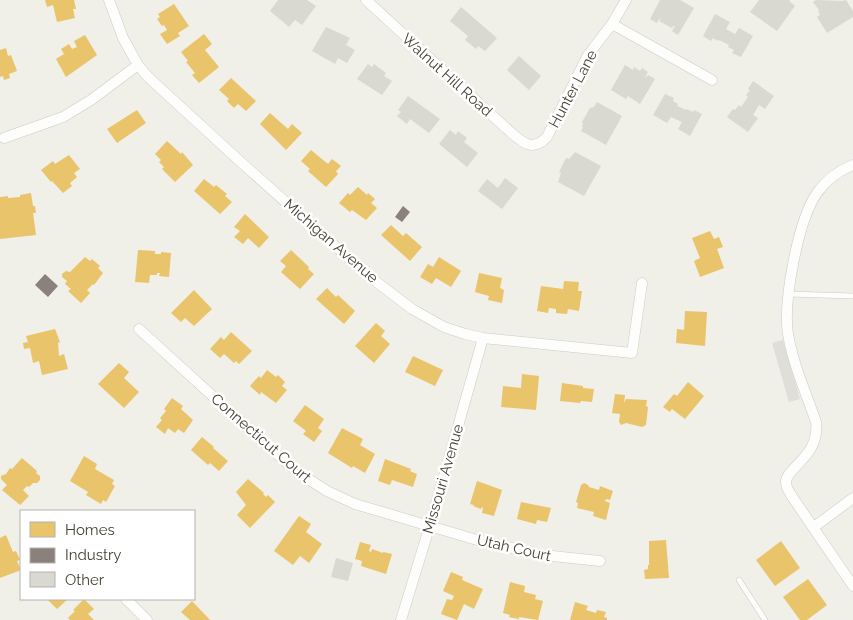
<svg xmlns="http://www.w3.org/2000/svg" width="853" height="620" font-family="Raleway,sans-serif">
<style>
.parking{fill:#dfded8}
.homes{fill:#e9c46a}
.industry{fill:#8a817c}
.building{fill:#d9d8d1}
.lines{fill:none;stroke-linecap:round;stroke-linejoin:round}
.lane-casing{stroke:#cccbc4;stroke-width:6}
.street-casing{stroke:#cccbc4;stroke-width:11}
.lane{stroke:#fdfdfc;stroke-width:5}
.street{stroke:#fdfdfc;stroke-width:10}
.labels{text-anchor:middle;stroke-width:5;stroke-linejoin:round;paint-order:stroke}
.street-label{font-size:15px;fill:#454134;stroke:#fff}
</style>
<rect width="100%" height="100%" fill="#f0efe8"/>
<path class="parking" d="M 783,340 L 800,399 L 789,402 L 772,343 Z"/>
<path class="homes" d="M 45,0 L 74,0 L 76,9 L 73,9 L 75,18 L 57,22 L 53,5 L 47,7 Z
M 174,4 L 189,26 L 178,33 L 180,36 L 167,44 L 160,34 L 167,30 L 164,25 L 162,26 L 157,19 L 160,17 L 158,14 Z
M 204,34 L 212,44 L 205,50 L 219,67 L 199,83 L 192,75 L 195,73 L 186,62 L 188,61 L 181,52 Z
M 85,35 L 97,55 L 66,77 L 56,59 L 64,54 L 61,49 L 69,44 L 72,49 L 77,47 L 74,41 Z
M 6,48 L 8,56 L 11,55 L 17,71 L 9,74 L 10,78 L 4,80 L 3,76 L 0,77 L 0,50 Z
M 231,78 L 256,101 L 246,111 L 238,104 L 234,108 L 227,101 L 229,99 L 219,90 Z
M 137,110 L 146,123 L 117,143 L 107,129 Z
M 270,113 L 288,129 L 292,124 L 302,133 L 286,150 L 260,124 Z
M 167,141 L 181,154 L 182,152 L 193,165 L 175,182 L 162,169 L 164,167 L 159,162 L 161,160 L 155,154 Z
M 311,150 L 328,164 L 332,159 L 341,166 L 336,171 L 338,174 L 326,187 L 308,171 L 310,169 L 301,161 Z
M 69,155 L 80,169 L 74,173 L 77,177 L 70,183 L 72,186 L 63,193 L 52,181 L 51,182 L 41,170 L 53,161 L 55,164 Z
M 204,179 L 214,187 L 216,185 L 227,194 L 225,196 L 232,202 L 220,214 L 194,191 Z
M 358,187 L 367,195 L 368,193 L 375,199 L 371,203 L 377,208 L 366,220 L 352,210 L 350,212 L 339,203 L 348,193 L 350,195 Z
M 31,193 L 33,206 L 35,206 L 36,213 L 33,213 L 36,235 L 0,239 L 0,197 L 8,196 L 8,198 L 20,197 L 20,195 Z
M 245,214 L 269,237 L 259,248 L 248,238 L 243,244 L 234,237 L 240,231 L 234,227 Z
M 391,225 L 403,236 L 406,233 L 422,247 L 410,261 L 381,235 Z
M 710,231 L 714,239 L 719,237 L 723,247 L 717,249 L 724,268 L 700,277 L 694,261 L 700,258 L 692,238 Z
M 138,250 L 155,251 L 155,254 L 161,254 L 161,252 L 171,253 L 169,277 L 159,276 L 160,273 L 157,273 L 157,275 L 150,275 L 149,283 L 135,282 Z
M 291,250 L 309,267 L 308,269 L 314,274 L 300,289 L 281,272 L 286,266 L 280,261 Z
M 85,257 L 90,261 L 92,259 L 100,266 L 98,268 L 103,273 L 94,285 L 93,284 L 87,290 L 90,293 L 81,303 L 68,291 L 71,289 L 65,284 L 67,281 L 62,277 L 62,274 L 66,271 L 70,272 Z
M 439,257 L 461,271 L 451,287 L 436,278 L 432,284 L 420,277 L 428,264 L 433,267 Z
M 479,273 L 502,278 L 500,288 L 504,290 L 502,303 L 488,300 L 489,296 L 475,292 Z
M 564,281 L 579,282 L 578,291 L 582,291 L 579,311 L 568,309 L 567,314 L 556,313 L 556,309 L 549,308 L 548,313 L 537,311 L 541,286 L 563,289 Z
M 327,288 L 336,297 L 338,295 L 355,311 L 344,324 L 316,299 Z
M 194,290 L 212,309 L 194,326 L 185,318 L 181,322 L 171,313 Z
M 685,311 L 707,312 L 705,346 L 676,343 L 677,329 L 684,330 Z
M 376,323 L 385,331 L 381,336 L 390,344 L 374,363 L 355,346 Z
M 55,329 L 60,342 L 58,343 L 59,356 L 64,354 L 68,369 L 42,375 L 39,361 L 33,363 L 30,348 L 24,349 L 23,343 L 28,342 L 26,336 Z
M 231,332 L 252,351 L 239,364 L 236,361 L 234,363 L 224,354 L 220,358 L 210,349 L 221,337 L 224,340 Z
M 413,356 L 443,370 L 435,386 L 405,372 Z
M 119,363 L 129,372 L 124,378 L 139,392 L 124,408 L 98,384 Z
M 267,370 L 276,377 L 278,375 L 285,382 L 282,386 L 287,390 L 276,403 L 261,392 L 260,395 L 250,386 L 259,376 L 261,378 Z
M 522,374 L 539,376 L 536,410 L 501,407 L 503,386 L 521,388 Z
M 688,382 L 704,396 L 685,419 L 672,409 L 670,412 L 663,407 L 674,394 L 677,396 Z
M 562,383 L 583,386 L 583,388 L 594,389 L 592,402 L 581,401 L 580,403 L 560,401 Z
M 615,394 L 625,395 L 624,403 L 626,399 L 647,400 L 646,406 L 648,407 L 646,425 L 642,427 L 626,423 L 621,425 L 619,422 L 620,414 L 612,413 Z
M 172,398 L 183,406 L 181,409 L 193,420 L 184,433 L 178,429 L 175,433 L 168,428 L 165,434 L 156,427 L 162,420 L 160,418 L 166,411 L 164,409 Z
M 305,405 L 324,419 L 318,428 L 322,431 L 314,442 L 303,434 L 306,431 L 293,421 Z
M 342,428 L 363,439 L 360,445 L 375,454 L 365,473 L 353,466 L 352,468 L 328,453 Z
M 202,437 L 214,447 L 213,448 L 228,461 L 219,471 L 210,463 L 208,465 L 191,450 Z
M 84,456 L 97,464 L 95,469 L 114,480 L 112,484 L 115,486 L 106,502 L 103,500 L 101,504 L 86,495 L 88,492 L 70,481 Z
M 22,458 L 37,471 L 36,473 L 40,476 L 40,480 L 37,483 L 33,483 L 29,487 L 27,486 L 23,490 L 29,496 L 20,505 L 2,490 L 7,485 L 1,479 L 1,476 L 6,474 L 10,468 L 12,469 Z
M 385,459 L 411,469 L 410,471 L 417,474 L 413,487 L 392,480 L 390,485 L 378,481 Z
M 248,479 L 264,493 L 263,494 L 266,497 L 268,495 L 275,502 L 250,528 L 237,515 L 246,505 L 236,492 Z
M 477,481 L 502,490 L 494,516 L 482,513 L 483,508 L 482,507 L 481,509 L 473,506 L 474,505 L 470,504 Z
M 584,483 L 588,485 L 589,487 L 599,490 L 600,486 L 613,491 L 610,500 L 606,499 L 605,501 L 610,503 L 606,520 L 593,516 L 594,512 L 577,508 L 578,503 L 576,502 L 581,485 Z
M 521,502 L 551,508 L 547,522 L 537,520 L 536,524 L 517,519 Z
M 299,516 L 311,524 L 306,532 L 322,544 L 309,563 L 300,556 L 293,565 L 274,551 Z
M 6,535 L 13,552 L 16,551 L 20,560 L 17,561 L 21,570 L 0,578 L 0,538 Z
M 666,540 L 669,578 L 645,579 L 644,570 L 648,569 L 648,565 L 649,565 L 649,541 Z
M 781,541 L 800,568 L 775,586 L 756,560 Z
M 360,542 L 371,545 L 369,551 L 371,552 L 372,549 L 383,553 L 383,552 L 392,554 L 386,574 L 361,566 L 362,561 L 355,559 Z
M 451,572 L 463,577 L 462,580 L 483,589 L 474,609 L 464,604 L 457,620 L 441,614 L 447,599 L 452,600 L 454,596 L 443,591 Z
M 808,579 L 827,605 L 807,620 L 800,620 L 783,597 Z
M 510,582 L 525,586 L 524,592 L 536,595 L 535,599 L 543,601 L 538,620 L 519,617 L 519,619 L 509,617 L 510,615 L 503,613 Z
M 47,599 L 68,599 L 57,609 Z
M 84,599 L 94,609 L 88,614 L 94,620 L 70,620 L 68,618 L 75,611 L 73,610 Z
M 192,601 L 210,620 L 190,620 L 181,612 Z
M 575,602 L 588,606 L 586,610 L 596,613 L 597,610 L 606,612 L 604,617 L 607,618 L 607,620 L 570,620 Z"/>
<path class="industry" d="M 403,206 L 410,212 L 402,222 L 395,217 Z
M 45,274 L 58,286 L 48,297 L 35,285 Z"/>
<path class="building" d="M 278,0 L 307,0 L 316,6 L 302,25 L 295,20 L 289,27 L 270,11 Z
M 660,0 L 680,0 L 694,8 L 678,35 L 672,31 L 675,26 L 673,26 L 672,28 L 659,21 L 661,19 L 659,19 L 657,23 L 650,19 Z
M 759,0 L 790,0 L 789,1 L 795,6 L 777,31 L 750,12 Z
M 816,0 L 842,1 L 846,0 L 853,11 L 853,17 L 827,33 L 817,17 L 820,15 L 818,11 L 819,10 L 813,2 Z
M 461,7 L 497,38 L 485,51 L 478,46 L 476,49 L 465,40 L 468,36 L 450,21 Z
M 715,14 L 730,22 L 726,29 L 735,34 L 739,28 L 753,36 L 741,57 L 732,53 L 734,50 L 728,47 L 729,45 L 719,40 L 718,41 L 713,38 L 711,41 L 703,36 Z
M 326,27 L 350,38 L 346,45 L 355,50 L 347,63 L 338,58 L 335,64 L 312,51 Z
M 519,56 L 541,76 L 529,90 L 507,70 Z
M 368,64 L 372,67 L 374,64 L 386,73 L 384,76 L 392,81 L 382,95 L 357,79 Z
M 625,65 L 633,70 L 634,67 L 640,71 L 642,68 L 648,72 L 645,77 L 646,77 L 648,75 L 655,79 L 640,104 L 628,96 L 626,99 L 611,90 Z
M 753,81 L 774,96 L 765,109 L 759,105 L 753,115 L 758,118 L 748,132 L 727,117 L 733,109 L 735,110 L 739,105 L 741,107 L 748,97 L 746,95 L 750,90 L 748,89 Z
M 665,94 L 674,98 L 673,101 L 678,104 L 677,106 L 686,110 L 687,109 L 693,112 L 694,110 L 702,114 L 690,136 L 678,129 L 682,122 L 671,117 L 667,123 L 653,115 Z
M 408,96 L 440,119 L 429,133 L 410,119 L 407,124 L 397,116 L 401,112 L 398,110 Z
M 597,102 L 622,116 L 606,145 L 581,131 L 583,127 L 582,126 L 583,123 L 582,122 L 590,108 L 594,107 Z
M 450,130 L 456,135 L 458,131 L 467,138 L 464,142 L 478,153 L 467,167 L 439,144 Z
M 575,152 L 601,166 L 584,196 L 558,182 L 561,173 L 559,172 L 566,158 L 569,159 Z
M 505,178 L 518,188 L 502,209 L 478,191 L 487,179 L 498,188 Z
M 336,558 L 353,563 L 348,581 L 331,577 Z"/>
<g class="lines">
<defs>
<path id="lane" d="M 789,294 L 853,296
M 739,580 L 765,620"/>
<path id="street" d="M 109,0 L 123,38 L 138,65 L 148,77 L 243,164 L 370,277 L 412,309 L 444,327 L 465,334 L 483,338 L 632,353 L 642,283
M 366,0 L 506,128 C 520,140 531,154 547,137 L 588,55 L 612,24 L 626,0
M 612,24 L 712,80
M 4,138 L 63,117 L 91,100 L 138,65
M 853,165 C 838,171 826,180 817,193 C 798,220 783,302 788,334 C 793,364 806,393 816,422 C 820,458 784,468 786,483 C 786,488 790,493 793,498 L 853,586
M 139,329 L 273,451 L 299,473 L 327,491 L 355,504 L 477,540 L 543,555 L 600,561
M 814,527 L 853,498
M 126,599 L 147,620
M 401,620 L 430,525 L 483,338"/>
</defs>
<use href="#lane" class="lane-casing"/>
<use href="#street" class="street-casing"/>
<use href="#lane" class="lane"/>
<use href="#street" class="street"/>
</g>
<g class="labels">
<g class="street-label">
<text transform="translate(447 75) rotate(42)" y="5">Walnut Hill Road</text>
<text transform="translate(573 89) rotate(-62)" y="5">Hunter Lane</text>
<text transform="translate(331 241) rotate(41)" y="5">Michigan Avenue</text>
<text transform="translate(261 438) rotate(41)" y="5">Connecticut Court</text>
<text transform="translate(443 479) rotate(-74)" y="5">Missouri Avenue</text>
<text transform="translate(514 548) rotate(13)" y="5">Utah Court</text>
</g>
</g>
<rect x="20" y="510" width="175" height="90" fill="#ffffff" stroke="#b5b3ae"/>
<rect x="30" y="522" width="25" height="15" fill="#e9c46a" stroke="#b5b3ae"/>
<text x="65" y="535" font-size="15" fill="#454134">Homes</text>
<rect x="30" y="548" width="25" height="15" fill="#8a817c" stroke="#b5b3ae"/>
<text x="65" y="560" font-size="15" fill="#454134">Industry</text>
<rect x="30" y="572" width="25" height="15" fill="#d9d8d1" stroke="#b5b3ae"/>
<text x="65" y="585" font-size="15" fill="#454134">Other</text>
</svg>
